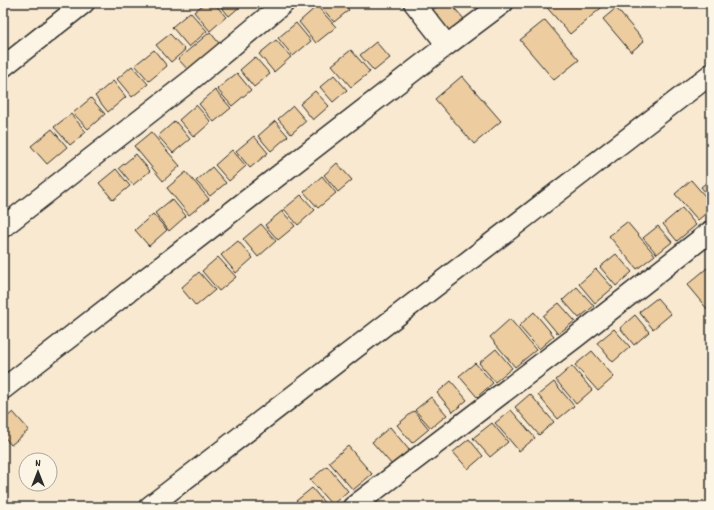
<svg xmlns="http://www.w3.org/2000/svg" width="714" height="510" font-family="Dekko,sans-serif">
<style>
.building{fill:#edcd9f;stroke:#2b2b2b}
.lines{fill:none;stroke-linecap:round;stroke-linejoin:round}
.street-casing{stroke:#2b2b2b;stroke-width:23}
.street{stroke:#fcf5e5;stroke-width:20}
</style>
<rect width="100%" height="100%" fill="#f8e9d0"/>
<filter id="ink" filterUnits="userSpaceOnUse"><feTurbulence type="fractalNoise" baseFrequency=".025" numOctaves="2"/><feDisplacementMap in="SourceGraphic" scale="8" xChannelSelector="R" yChannelSelector="G"/><feConvolveMatrix kernelMatrix="1 2 1 2 8 2 1 2 1" color-interpolation-filters="sRGB"/></filter>
<g filter="url(#ink)">
<path class="building" d="M 205,3 L 214,3 L 226,17 L 210,31 L 194,12 Z
M 218,3 L 244,3 L 229,16 Z
M 318,3 L 344,3 L 349,10 L 334,22 Z
M 441,3 L 450,3 L 464,19 L 446,34 L 428,14 Z
M 543,3 L 607,3 L 570,34 Z
M 317,6 L 336,27 L 316,43 L 299,22 Z
M 616,8 L 644,41 L 631,52 L 603,19 Z
M 190,12 L 207,31 L 189,47 L 172,27 Z
M 545,20 L 579,60 L 554,80 L 520,40 Z
M 296,23 L 311,41 L 293,56 L 278,38 Z
M 210,32 L 222,47 L 191,73 L 178,59 Z
M 170,34 L 185,50 L 171,62 L 156,45 Z
M 276,40 L 291,57 L 274,72 L 259,54 Z
M 376,42 L 390,58 L 374,71 L 360,55 Z
M 154,50 L 167,66 L 149,81 L 135,65 Z
M 351,50 L 370,72 L 351,87 L 332,65 Z
M 255,57 L 270,74 L 254,87 L 240,70 Z
M 132,66 L 148,84 L 132,97 L 117,79 Z
M 237,73 L 251,90 L 232,106 L 217,89 Z
M 334,75 L 347,90 L 333,102 L 320,87 Z
M 462,76 L 501,121 L 474,144 L 435,99 Z
M 113,81 L 126,97 L 108,112 L 95,96 Z
M 215,90 L 231,108 L 214,122 L 199,104 Z
M 315,91 L 329,106 L 313,120 L 300,104 Z
M 91,98 L 105,114 L 88,129 L 73,113 Z
M 196,105 L 211,122 L 194,137 L 179,120 Z
M 293,106 L 306,121 L 291,134 L 278,119 Z
M 71,114 L 86,132 L 70,145 L 54,127 Z
M 175,121 L 190,139 L 173,153 L 158,136 Z
M 275,121 L 288,136 L 271,151 L 258,136 Z
M 52,129 L 67,147 L 47,164 L 31,146 Z
M 151,132 L 180,166 L 163,181 L 134,146 Z
M 254,136 L 268,153 L 250,168 L 236,151 Z
M 232,150 L 246,166 L 229,181 L 215,165 Z
M 136,154 L 150,171 L 133,185 L 119,168 Z
M 337,163 L 352,180 L 338,192 L 324,175 Z
M 212,167 L 226,183 L 210,196 L 196,181 Z
M 116,169 L 130,186 L 113,200 L 99,183 Z
M 186,172 L 209,199 L 189,215 L 167,188 Z
M 322,176 L 336,193 L 318,208 L 304,192 Z
M 711,179 L 711,199 L 701,187 Z
M 691,180 L 711,203 L 711,209 L 698,220 L 675,194 Z
M 301,195 L 315,210 L 298,225 L 284,209 Z
M 172,199 L 186,216 L 169,231 L 155,213 Z
M 682,208 L 696,225 L 677,241 L 663,224 Z
M 282,211 L 295,226 L 278,240 L 265,225 Z
M 153,214 L 167,230 L 149,246 L 135,230 Z
M 627,222 L 655,255 L 637,269 L 609,236 Z
M 261,224 L 276,241 L 258,257 L 243,239 Z
M 658,226 L 672,242 L 657,254 L 643,238 Z
M 238,241 L 253,258 L 236,273 L 221,255 Z
M 616,254 L 632,272 L 616,286 L 600,267 Z
M 218,257 L 236,277 L 219,291 L 202,271 Z
M 707,268 L 711,273 L 711,307 L 708,310 L 687,285 Z
M 596,269 L 613,288 L 595,303 L 579,284 Z
M 199,272 L 215,290 L 196,306 L 181,288 Z
M 577,287 L 594,306 L 579,318 L 563,300 Z
M 657,298 L 671,314 L 653,329 L 639,312 Z
M 559,303 L 575,321 L 558,334 L 543,316 Z
M 534,312 L 554,336 L 539,349 L 519,326 Z
M 635,315 L 649,332 L 634,345 L 620,328 Z
M 510,319 L 536,350 L 515,367 L 490,337 Z
M 614,329 L 630,347 L 613,362 L 597,343 Z
M 496,349 L 512,368 L 495,382 L 479,363 Z
M 592,351 L 614,377 L 598,391 L 575,365 Z
M 475,363 L 493,383 L 477,397 L 459,376 Z
M 572,366 L 592,390 L 576,404 L 556,380 Z
M 451,381 L 467,400 L 453,412 L 437,393 Z
M 554,382 L 574,406 L 558,419 L 538,395 Z
M 530,394 L 554,422 L 539,435 L 515,407 Z
M 431,397 L 447,415 L 431,428 L 415,410 Z
M 511,410 L 535,438 L 519,451 L 495,423 Z
M 414,411 L 429,429 L 412,443 L 397,425 Z
M 13,412 L 29,430 L 11,445 L 3,435 L 3,420 Z
M 492,423 L 508,442 L 490,457 L 473,438 Z
M 390,427 L 410,451 L 393,466 L 372,442 Z
M 469,439 L 483,456 L 468,469 L 453,452 Z
M 348,446 L 372,474 L 353,490 L 329,462 Z
M 327,466 L 348,491 L 332,505 L 310,480 Z
M 312,488 L 327,506 L 326,507 L 300,507 L 296,501 Z"/>
<g class="lines">
<defs>
<path id="street" d="M 447,45 L 503,3
M 3,67 L 84,3
M 3,227 L 190,81 L 284,3
M 3,389 L 447,45 L 414,3
M 149,507 L 711,74
M 353,507 L 576,337 L 711,231"/>
</defs>
<use href="#street" class="street-casing"/>
<use href="#street" class="street"/>
</g>
</g>
<rect width="714" height="510" fill="none" stroke="#fcf5e5" stroke-width="16"/>
<rect x="8" y="8" width="698" height="494" fill="none" stroke="#2b2b2b" stroke-width="1.5" filter="url(#ink)"/>
<g transform="translate(38 472)"><circle r="19" fill="#fcf5e5" stroke="#a8a49b"/>
<path d="M0-3L7 15L0 10L-7 15Z" fill="#2b2b2b"/>
<text y="-6" font-size="11" font-weight="bold" text-anchor="middle" fill="#2b2b2b">N</text>
</g>
</svg>
